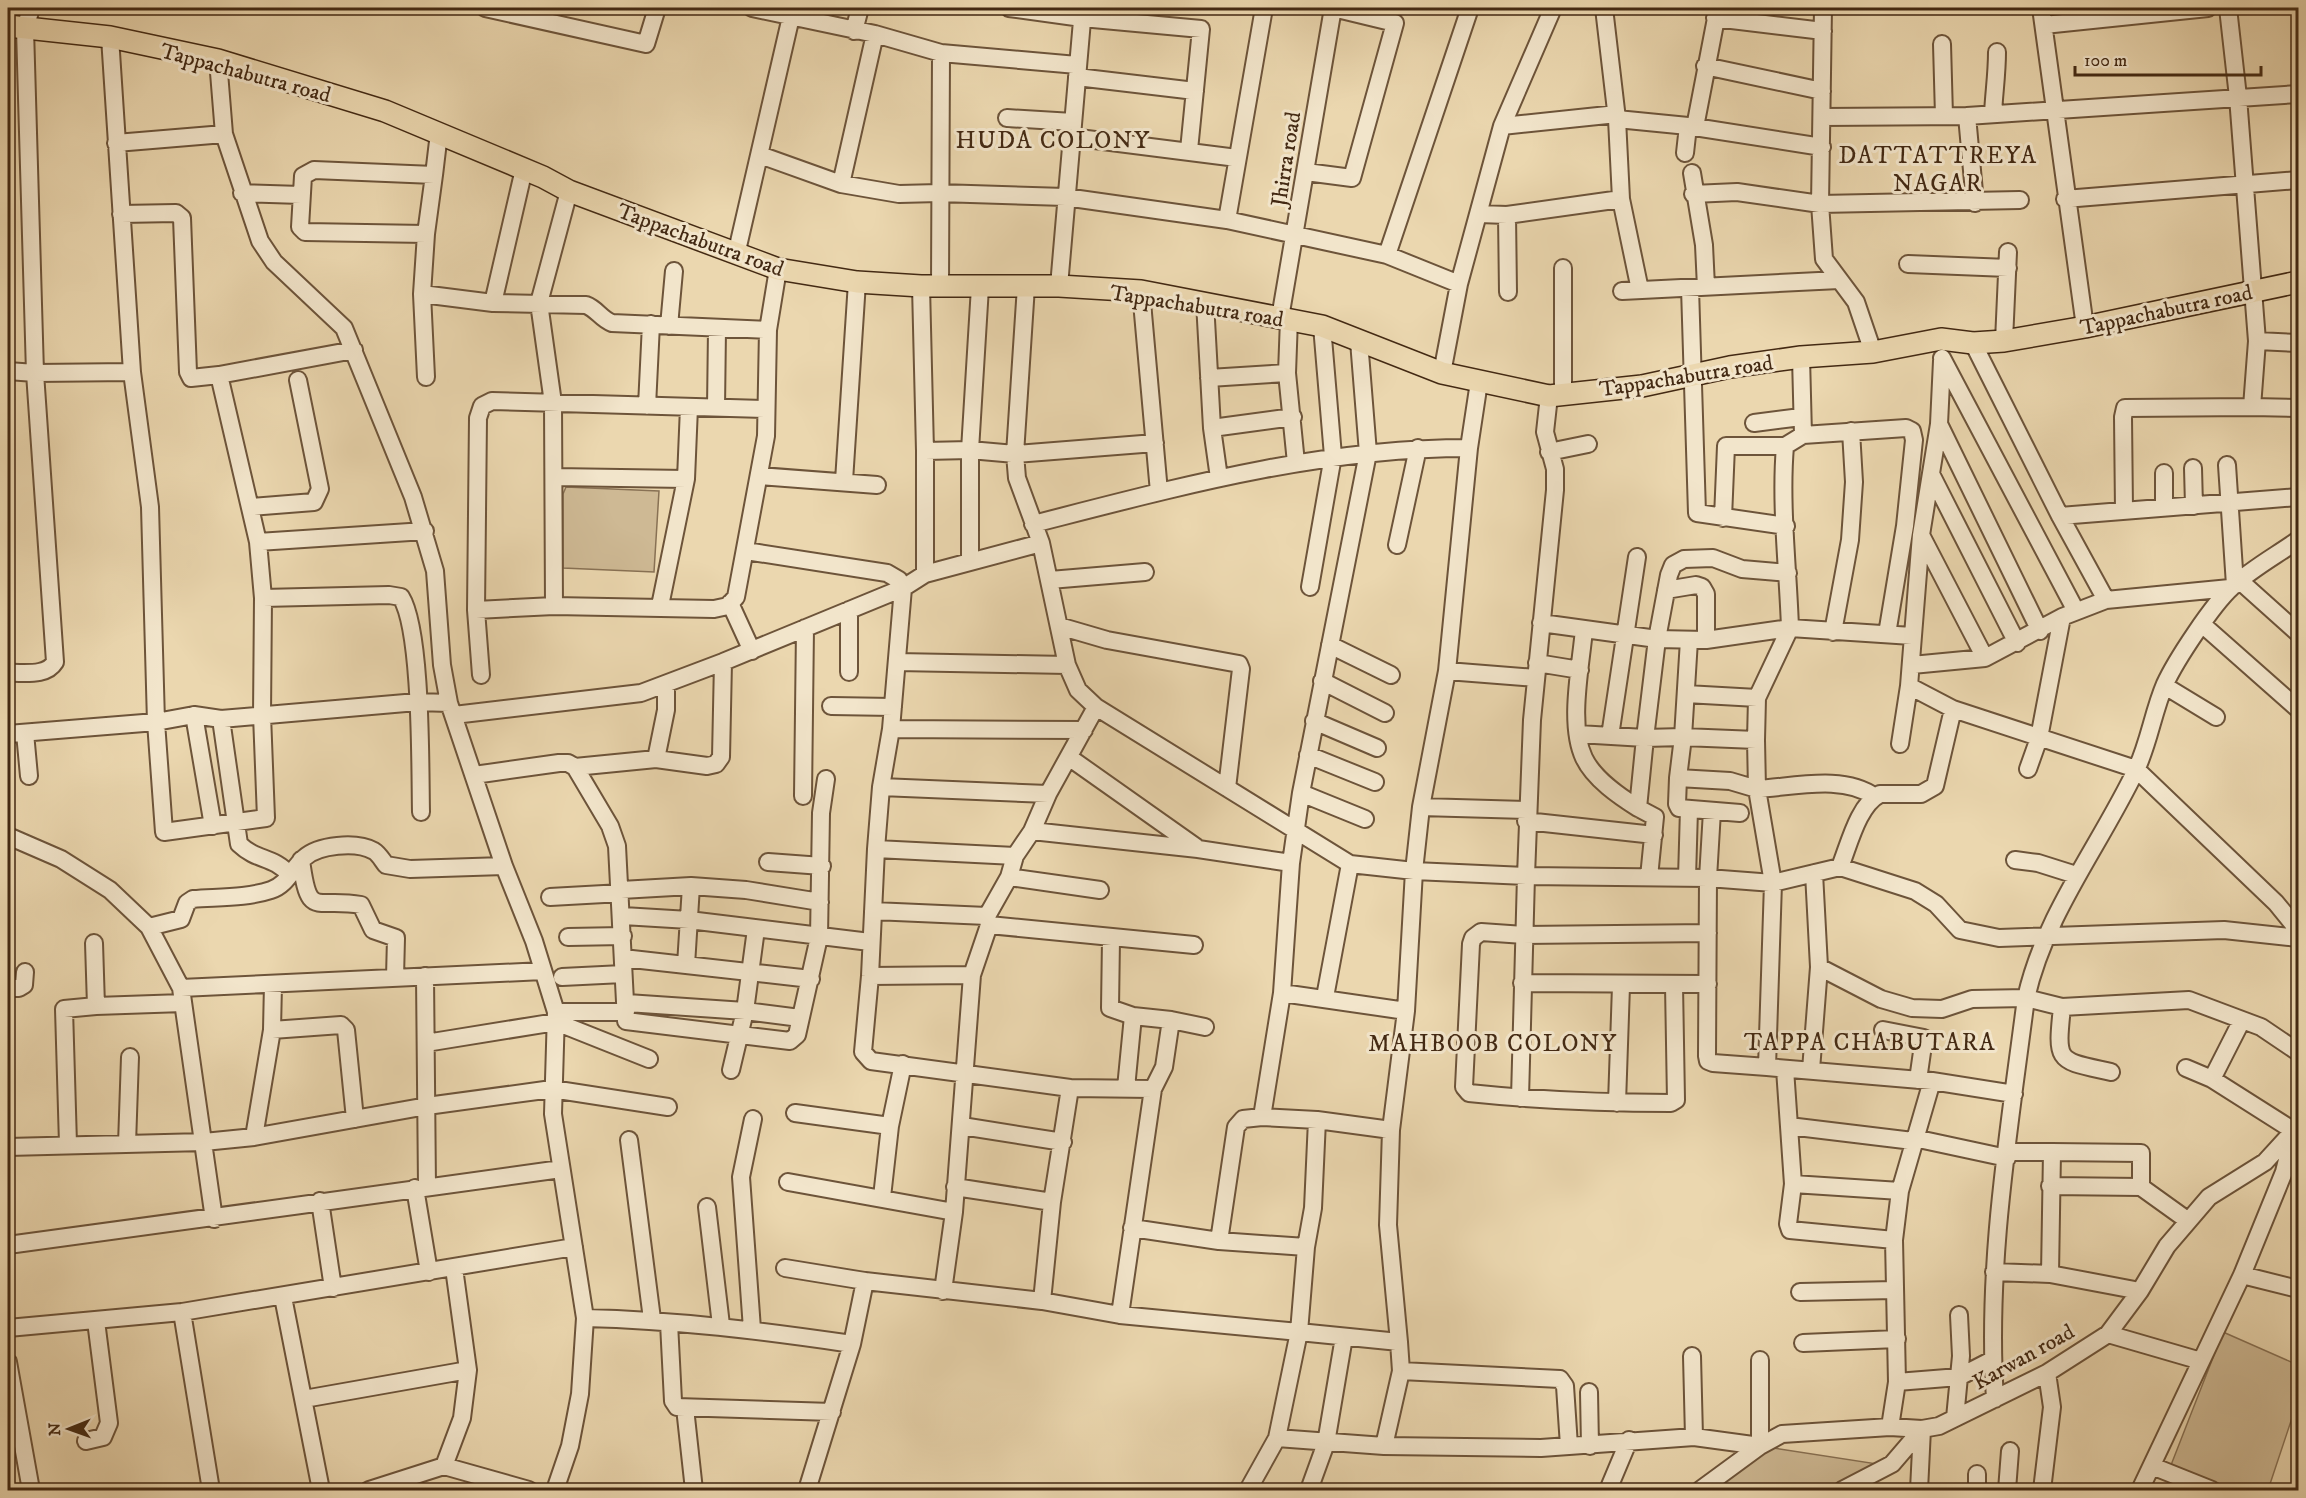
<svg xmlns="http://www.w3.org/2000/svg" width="2306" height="1498" font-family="'IM FELL DW Pica',serif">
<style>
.green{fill:#ceb994;stroke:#887154;stroke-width:1.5}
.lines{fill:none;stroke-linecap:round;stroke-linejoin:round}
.minor-casing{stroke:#6d543a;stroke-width:20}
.major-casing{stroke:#432913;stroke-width:24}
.minor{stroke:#f2e5cb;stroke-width:16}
.major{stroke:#ebd7af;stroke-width:21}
.labels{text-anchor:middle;stroke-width:6;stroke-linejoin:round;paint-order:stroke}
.street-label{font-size:22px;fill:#432913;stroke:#f2e5cb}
.neighbourhood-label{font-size:24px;letter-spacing:1.5px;fill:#432913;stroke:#f2e5cb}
</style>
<rect width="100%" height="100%" fill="#ebd7af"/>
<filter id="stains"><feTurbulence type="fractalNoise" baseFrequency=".00333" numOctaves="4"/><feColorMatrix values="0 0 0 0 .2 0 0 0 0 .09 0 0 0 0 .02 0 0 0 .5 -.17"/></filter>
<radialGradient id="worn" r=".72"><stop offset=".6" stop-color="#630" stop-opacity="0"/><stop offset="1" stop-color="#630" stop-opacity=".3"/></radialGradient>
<path class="green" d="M 566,487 L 659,491 L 654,572 L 563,568 L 563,494 Z
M 2223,1332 L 2298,1365 L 2298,1400 L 2268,1490 L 2227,1490 L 2171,1465 Z
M 1760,1446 L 1884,1465 L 1832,1490 L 1710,1490 Z"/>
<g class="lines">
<defs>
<path id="minor" d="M 485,8 L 646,44 L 657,8
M 752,8 L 875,34 L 941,53
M 1009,8 L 1082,18 L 1201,29 L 1189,150
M 1604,8 L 1617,119 L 1688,126 L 1822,147
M 1823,8 L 1820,204 L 1824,259 L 1856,302 L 1873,352
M 2041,8 L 2085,327
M 2228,8 L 2238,97 L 2257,341 L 2252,407 L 2298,408
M 1715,18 L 1823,31
M 2044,25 L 2208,8
M 854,31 L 860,8
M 110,37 L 132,372 L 150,507 L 156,722 L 164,832 L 266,818 L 262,715 L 263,598 L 258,542 L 219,375 L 191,378 L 188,372 L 182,218 L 176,213 L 121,214
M 1942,44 L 1944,116
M 218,60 L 224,134 L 260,241 L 274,262 L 344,328 L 413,497 L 435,571 L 442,665 L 449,703 L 504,866 L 534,941 L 556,1012 L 553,1114 L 585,1318 L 580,1394 L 570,1446 L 555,1490
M 1705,66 L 1822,91
M 1077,77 L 1195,91
M 1993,114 C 1994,93 1997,74 1997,52
M 1967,116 L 1975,203
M 1822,117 L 1967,116 L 2298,94
M 1007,118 L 1073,122
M 1502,126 L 1617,114
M 1695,127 L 1718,8
M 1071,137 L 1237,158
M 116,143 L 224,134
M 1685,153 L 1688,126
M 760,155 L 841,184 L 899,194 L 939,193 L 1065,197 L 1227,220 L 1387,255 L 1459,284
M 1306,172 L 1352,178 L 1395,23 L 1333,8
M 1692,173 L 1704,245 L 1706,287
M 841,184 L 875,34
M 242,193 L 301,195
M 1693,194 L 1737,192 L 1820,204 L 2020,200
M 1621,199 L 1640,290
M 2065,199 L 2298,180
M 1479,214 L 1507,215 L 1621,199 L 1617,119
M 1507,215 L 1508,292
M 1227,220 L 1264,8
M 426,234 L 434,175
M 736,255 L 793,8
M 1387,255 L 1470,8
M 1908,264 L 2008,268
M 1563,268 L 1563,394
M 921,286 L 925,451 L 970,450 L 1015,454 L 1155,443
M 940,286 L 941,53 L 1077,65
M 1026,286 L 1015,454 L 1017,478 L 1041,543 L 1067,665 L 1078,690 L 1096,707 L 1350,864 L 1414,871 L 1526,876 L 1532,720 L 1555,490 L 1555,469 L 1545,432 L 1549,396
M 1059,286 L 1083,9
M 1690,288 L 1697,513 L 1786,526
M 1141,291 L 1159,492
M 1622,291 L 1839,280
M 422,294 L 493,303 L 586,305 C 597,309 601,319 612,323 L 768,330
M 1205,302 L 1212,428 L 1219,478
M 493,303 L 524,169
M 1280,318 L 1333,8
M 1289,319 L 1287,373 L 1296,463
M 669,326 L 674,271
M 2004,341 L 2008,252
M 2257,341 L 2298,343
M 1973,343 L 2060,516 L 2106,600
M 1801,357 L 1803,435
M 1942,358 L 2076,611
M 8,371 L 35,373 L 132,372
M 1442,373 L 1459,284 L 1502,126 L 1553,8
M 219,375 L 354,350
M 426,377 L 422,294 L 426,234 L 305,232 L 300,227 L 303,176 L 314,170 L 434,175 L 439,133
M 1209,378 L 1287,373
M 647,406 L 651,324
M 716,408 L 717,329
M 766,409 L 492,401 L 482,406 L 478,418 L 476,610 L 554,606 L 714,609 L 728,606 L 736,597 L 766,436 L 768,330 L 778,269
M 1754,423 L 1801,417
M 1939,424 L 2040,631
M 1212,428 L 1293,417
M 1549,452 L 1588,444
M 2227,465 L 2235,585
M 2193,468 L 2194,506
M 2164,473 L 2164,507
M 760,476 L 877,485
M 1932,476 L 2017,643
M 555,477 L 686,479
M 844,481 L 857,282
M 250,507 L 314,502 L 320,489 L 298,380
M 2124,510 L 2123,417 L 2125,408 L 2252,407
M 2060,516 L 2298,497
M 1723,518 L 1726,446 L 1785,446
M 1033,524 C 1178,487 1319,448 1469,448
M 1921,535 L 1939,424 L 1942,361
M 258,542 L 425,531
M 1397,545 L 1418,448
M 746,551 L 887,573 L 899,580 L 903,588 L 891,729 L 881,787 L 876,849 L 1015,856
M 970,561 L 970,450 L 980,287
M 1788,573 L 1742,569 L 1713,558 L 1684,559 L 1673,565 L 1669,575 L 1657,639 L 1706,640 L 1790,628 C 1788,568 1780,505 1785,446 L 1803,435 L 1906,428 L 1912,431 L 1914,440 L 1905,526 L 1887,634
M 925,574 L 925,451
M 1050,580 L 1145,572
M 2240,581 L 2298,633
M 1310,587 L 1333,456 L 1322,326
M 1666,590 L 1696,585 L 1702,587 L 1706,594 L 1706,640
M 263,598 L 389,595 L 401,597 C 422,631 420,767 421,812
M 730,603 L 752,651
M 554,606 L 553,403 L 539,303 L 569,191
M 660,606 L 686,479 L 689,407
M 476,610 L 481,675
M 1541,623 L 1657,639 L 1645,738 L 1578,734
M 2203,625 L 2298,709
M 1059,626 L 1107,640 L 1239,664 L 1241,669 L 1227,788
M 1584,629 C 1581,666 1568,724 1584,758 C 1594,779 1619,796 1638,808
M 1833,632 L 1850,540 L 1854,482 L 1851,431
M 1689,640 L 1683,737 L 1756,740 L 1757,698 L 1790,628 L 1912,636
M 1330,645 L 1391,675
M 897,662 L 1067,665
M 1537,663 L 1580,670
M 1912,665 L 1985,658 L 2062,617 L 2106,600 L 2230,588
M 1447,671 L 1536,678
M 849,672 L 849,610
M 8,673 C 23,672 46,677 55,662 L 35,373 L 25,29 L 31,8
M 1322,681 L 1385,713
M 2165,686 L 2216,717
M 1686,694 L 1757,698
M 831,706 L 893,707
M 1953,709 L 1909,686 L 1921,535 L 1985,658
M 194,715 L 213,826
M 454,715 L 641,693 L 723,662 L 903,588 L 925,574 L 1041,543
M 221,719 L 239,844 C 258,862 272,855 290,875
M 1314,721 L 1377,748
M 891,729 L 1084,730
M 25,733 L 29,776
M 8,734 L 156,722 L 194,715 L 221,719 L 417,702 L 449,703
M 1610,736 L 1637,557
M 1900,744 L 1909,686
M 1308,755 L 1375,782
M 1070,758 L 1196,847
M 656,759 L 707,766 L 716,764 L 721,757 L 723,662
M 575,767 L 656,759 L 666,710 L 666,684
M 2028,769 L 2039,738 L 2062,617
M 474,775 L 559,763 L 568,763 L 575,767 L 610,826 L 617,846 L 626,1021 L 790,1041 L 797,1035 L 819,937 L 821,813 L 826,779
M 881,787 L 1048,794
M 1301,793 L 1365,819
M 803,796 L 805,628
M 1875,797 C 1844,774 1793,787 1757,789 L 1773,883 L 1767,1067 L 1932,1081 L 2014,1094
M 1421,807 L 1527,810
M 1712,811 L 1708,878 L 1707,1056 L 1708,1061 L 1713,1063 L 1767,1067
M 1740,813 L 1679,808 L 1677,804 L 1678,778 L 1730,781 L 1757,789 L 1756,740
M 1526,821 L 1654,835
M 1032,831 L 1198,849 L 1291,863
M 8,836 L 61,859 L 110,890 L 149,927 L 181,988 L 214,1219
M 876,849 L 870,976 L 863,1052 L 871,1061 L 1070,1088 L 1052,1202 L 1042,1301
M 301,860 C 309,920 314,897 361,905 L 373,930 L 396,938 L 395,977
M 2015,860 L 2038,863 L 2076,875
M 768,862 L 822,866
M 1840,867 C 1849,845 1858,805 1880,794 L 1921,794 L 1935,786 L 1953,709 L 2136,769 L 2276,903 L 2298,930
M 1814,873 L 1819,967
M 1009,877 L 1100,890
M 1649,877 L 1655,817 L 1638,808 L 1645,738 L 1683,737 L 1678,778
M 1687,878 L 1689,809
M 621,890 L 691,886 L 746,890 L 820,902
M 550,897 L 622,893
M 873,911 L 987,916
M 623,916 L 689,920 L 870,942
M 989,925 L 1194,945
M 149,927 L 181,919 L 187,903 L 193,899 C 219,897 247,898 271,890 C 287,885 292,869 304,858 C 318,845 356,841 374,851 C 379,854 382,860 386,865 L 410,869 L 504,866
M 568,937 L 623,936
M 1111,939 L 1110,1008 L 1133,1016 L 1171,1020
M 623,958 L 811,979
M 686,965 L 691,886
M 425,976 L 427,1187
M 870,976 L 972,975
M 562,977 L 623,974
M 1522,983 L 1708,984
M 1674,985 L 1676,1100 L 1671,1103 C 1603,1103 1536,1100 1469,1093 L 1464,1087 L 1471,944 L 1473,938 L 1481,932 L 1524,935 L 1708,933
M 8,988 L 19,988 L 24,985 L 25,972
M 181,988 L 543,971
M 1282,993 L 1406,1011
M 1325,997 L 1350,864
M 627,1003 L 745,1011 L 800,1018
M 96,1006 L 183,1003
M 556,1012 L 626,1012
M 272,1030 L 341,1025 L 346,1030 L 355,1119
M 1883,1030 L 1924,1038 L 1918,1080
M 426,1043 L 556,1022 L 649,1059
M 2186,1068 L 2212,1079 L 2294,1131
M 1785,1069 L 1793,1184 L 1788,1224 L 1790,1230 L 1894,1240
M 731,1070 L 745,1011 L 756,929
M 1811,1070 L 1819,967 L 1881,999 L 1912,1008 L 1942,1009 L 1972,999 L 2026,998 L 2062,1007
M 2111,1072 C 2057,1060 2056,1064 2062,1007 L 2189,1000 L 2261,1027 L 2298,1052
M 2212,1079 L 2242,1020
M 1070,1088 L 1153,1089
M 1126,1088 L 1133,1016
M 1520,1098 L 1526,876 L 1708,878 L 1773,883 L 1840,867 L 1915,891 L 1936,904 L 1960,930 L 1999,938 L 2224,930 L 2298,938
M 1617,1103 L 1621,986
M 795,1113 L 890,1126
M 1317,1120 L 1391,1130
M 962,1126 L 1063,1142
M 1789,1126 L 1913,1141
M 254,1137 L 272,1030 L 273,984
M 1914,1138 L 2007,1158
M 629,1140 L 652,1319
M 68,1144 L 64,1009 L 96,1006 L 94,943
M 127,1144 L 130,1057
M 8,1147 L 204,1142 L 254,1137 L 427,1106 L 552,1089 L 668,1107
M 2008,1152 L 2052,1152 L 2050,1274
M 2052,1152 L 2141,1153 L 2141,1187 L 2187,1220
M 788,1182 L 954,1212 L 972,975 L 989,925 L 987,916 L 1009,877 L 1015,856 L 1032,831 L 1048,794 L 1096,707
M 1793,1184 L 1900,1191
M 2050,1186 L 2141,1187
M 955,1187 L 1052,1202
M 415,1188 L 429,1272
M 882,1197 L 890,1126 L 903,1064
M 320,1201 L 333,1288
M 707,1207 L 721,1325
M 1132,1228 L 1219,1241 L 1306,1247
M 1219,1241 L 1236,1127 L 1243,1119 L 1262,1117
M 8,1245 C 192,1221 377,1194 561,1169
M 785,1268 L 865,1281
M 1994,1272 L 2050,1274 L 2140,1291
M 2242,1275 L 2298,1289
M 943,1291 L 954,1212
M 1800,1292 L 1894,1290
M 283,1297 L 321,1490
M 182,1312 L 211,1490
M 1120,1315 L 1153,1089 L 1164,1067 L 1171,1020 L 1205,1027
M 585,1318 C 675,1320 763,1331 852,1344
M 669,1323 L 673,1401 L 677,1407 L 832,1412
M 8,1328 L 182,1312 L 574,1247
M 752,1329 L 741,1177 L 753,1119
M 1299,1332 L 1399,1342 L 1401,1371 L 1384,1446 L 1277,1438 Z
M 2108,1334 L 2201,1361
M 1399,1342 L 1388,1225 L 1391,1130 L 1406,1011 L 1414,871 L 1421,807 L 1447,671 L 1469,448 L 1479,382
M 1803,1343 L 1897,1339
M 1692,1356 L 1694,1437
M 1760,1360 L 1760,1446
M 8,1362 L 31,1490
M 1401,1371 L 1560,1379 L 1565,1386 L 1569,1446
M 1897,1382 L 1959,1377 L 1992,1360
M 1589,1392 L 1590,1446
M 304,1399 L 468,1370
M 1995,1399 C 1986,1265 2009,1131 2026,998 C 2045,914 2099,847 2136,770 C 2149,743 2153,712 2165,684 C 2176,660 2213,604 2232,587 C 2251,569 2277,555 2298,540
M 685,1408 L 694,1490
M 1955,1418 L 1961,1356 L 1959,1315
M 1890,1427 L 1897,1382 L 1894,1240 L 1900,1191 L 1932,1081
M 86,1441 L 103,1437 L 109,1423 L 96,1321
M 1384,1446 L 1541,1448 L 1694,1437 L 1760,1446
M 444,1466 L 462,1418 L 468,1370 L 454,1268
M 2152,1466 L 2212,1490
M 1977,1474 L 1977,1490
M 369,1490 L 444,1466 L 529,1490
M 807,1490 L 852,1344 L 865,1281 L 1042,1301 L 1120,1315 L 1299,1332 L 1306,1247 L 1313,1208 L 1317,1120 L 1262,1117 L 1282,993 L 1291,863 L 1301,793 L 1368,453 L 1359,341
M 1248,1490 L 1277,1438
M 1309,1490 L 1326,1443 L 1344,1337
M 1608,1490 L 1629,1440
M 1700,1490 L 1760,1446 L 1782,1434 L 1890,1427 L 1922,1429 L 1939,1426 L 2047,1373 L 2108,1334 L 2140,1291 L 2167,1246 L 2209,1197 L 2265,1162 L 2298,1126
M 1842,1490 L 1892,1464 L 1922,1429
M 1919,1490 L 1922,1429
M 2007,1490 L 2010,1451
M 2042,1490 L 2052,1407 L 2047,1373
M 2140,1490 L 2242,1275 L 2284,1172 L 2294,1132"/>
<path id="major" d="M 8,26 L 110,37 L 218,60 L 385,111 L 543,177 L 569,191 L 778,269 L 857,282 L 921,286 L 1059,286 L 1141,291 L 1322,326 L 1442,373 L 1549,396 L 1642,386 L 1730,367 L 1801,357 L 1873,352 L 1941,339 L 1973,343 L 2004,341 L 2085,327 L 2298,282"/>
</defs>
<use href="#minor" class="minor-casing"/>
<use href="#major" class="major-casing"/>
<use href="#minor" class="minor"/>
<use href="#major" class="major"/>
</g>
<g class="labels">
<g class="street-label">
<text transform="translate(246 72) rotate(15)" y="8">Tappachabutra road</text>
<text transform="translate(1285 159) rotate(-81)" y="8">Jhirra road</text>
<text transform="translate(701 239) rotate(20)" y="8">Tappachabutra road</text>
<text transform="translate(1197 305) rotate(9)" y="8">Tappachabutra road</text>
<text transform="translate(2166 309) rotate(-12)" y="8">Tappachabutra road</text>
<text transform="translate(1686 375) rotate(-9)" y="8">Tappachabutra road</text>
<text transform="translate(2023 1356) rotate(-29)" y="8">Karwan road</text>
</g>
<g class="neighbourhood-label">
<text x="1053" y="148">HUDA COLONY</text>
<text x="1938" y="163">DATTATTREYA<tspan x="1938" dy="28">NAGAR</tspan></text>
<text x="1870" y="1050">TAPPA CHABUTARA</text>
<text x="1493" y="1051">MAHBOOB COLONY</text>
</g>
</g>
<rect width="2306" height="1498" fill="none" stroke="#ebd7af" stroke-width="30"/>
<rect x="9" y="9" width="2288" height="1480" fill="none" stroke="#432913" stroke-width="3"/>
<rect x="15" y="15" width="2276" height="1468" fill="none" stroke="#432913" stroke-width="1.5"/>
<g transform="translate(69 1429) rotate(269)" stroke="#f2e5cb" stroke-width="4.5" paint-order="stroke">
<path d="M0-4.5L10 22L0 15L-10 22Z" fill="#432913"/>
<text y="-9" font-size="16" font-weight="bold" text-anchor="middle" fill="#432913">N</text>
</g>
<path d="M2075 66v9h186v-9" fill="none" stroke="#432913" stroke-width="3"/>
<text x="2084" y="66" font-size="18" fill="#432913" stroke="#f2e5cb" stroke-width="4.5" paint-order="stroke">100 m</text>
<rect width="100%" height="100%" filter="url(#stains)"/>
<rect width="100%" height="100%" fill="url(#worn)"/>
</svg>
